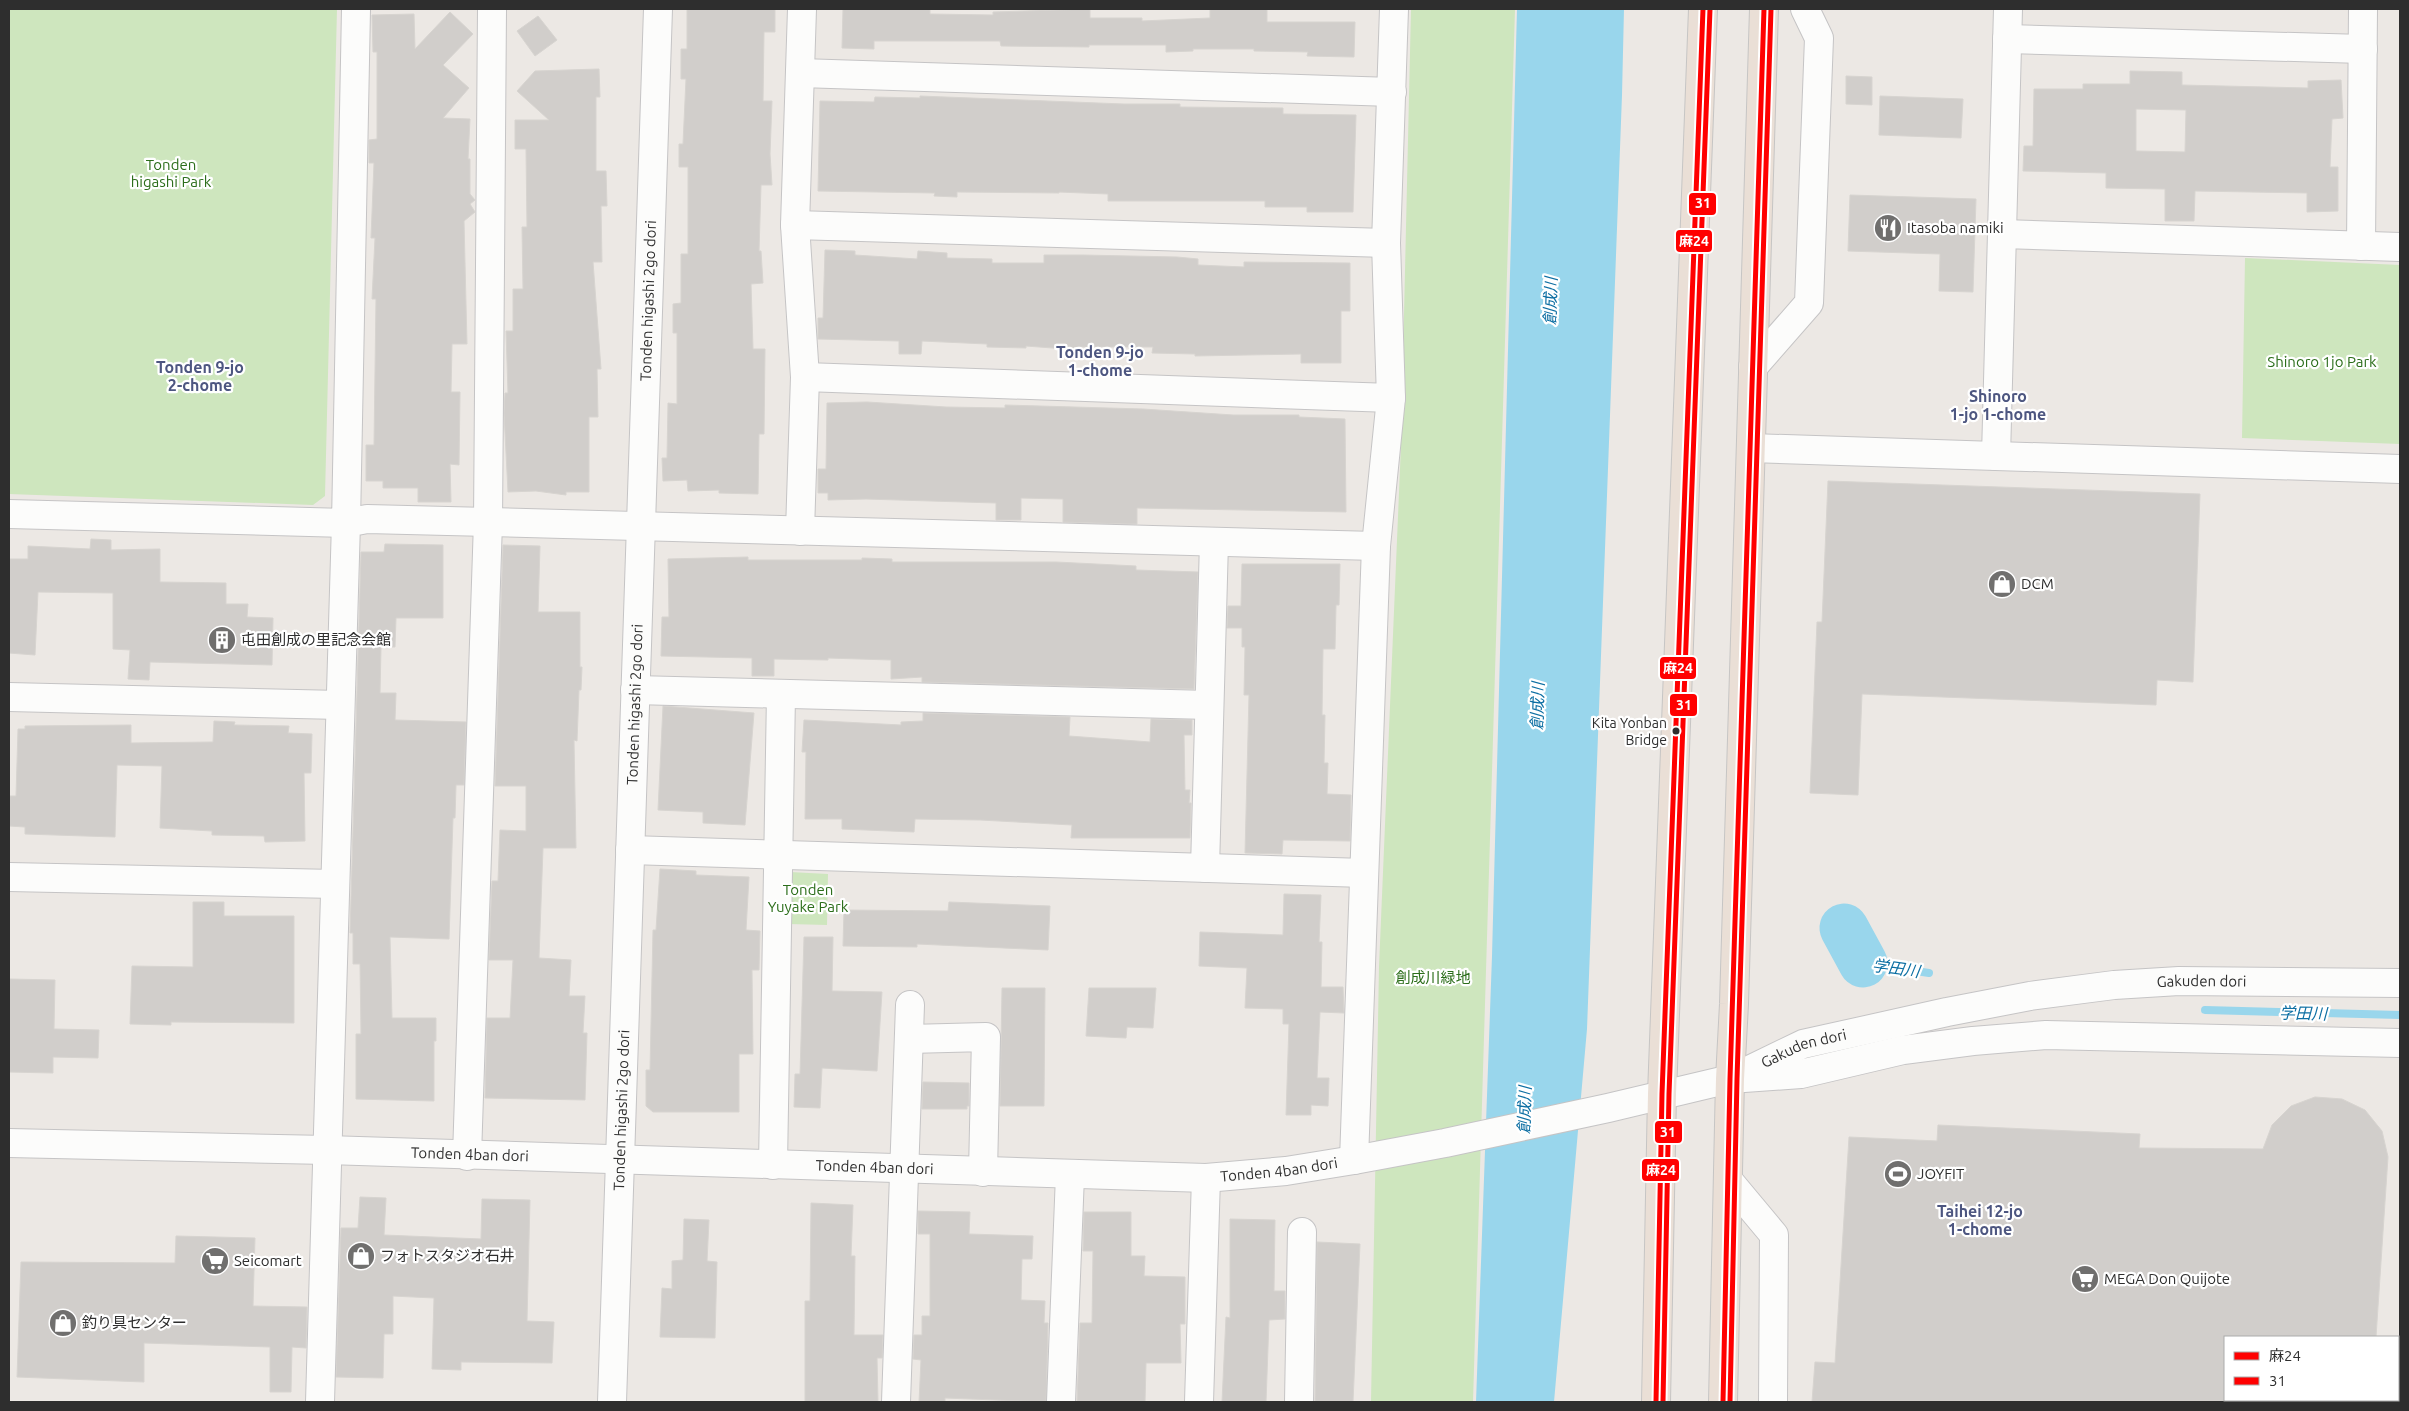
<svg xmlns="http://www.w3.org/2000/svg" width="2409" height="1411" font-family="Ubuntu,'Noto Sans JP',sans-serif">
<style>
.green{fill:#cee6be}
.water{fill:#99d6ec}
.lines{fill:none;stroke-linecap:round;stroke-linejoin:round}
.stream{stroke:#99d6ec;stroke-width:8}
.river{stroke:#99d6ec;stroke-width:49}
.building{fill:#d1cecb;stroke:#d7d4d0;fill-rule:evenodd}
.minor-casing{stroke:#c5c4c5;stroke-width:30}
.highway-casing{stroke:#c6c5c4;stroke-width:30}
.minor{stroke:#fcfcfb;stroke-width:28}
.highway{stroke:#eadfd6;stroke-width:28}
.bus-1-casing{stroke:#fff;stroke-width:9}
.bus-2-casing{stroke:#fff;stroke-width:9}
.bus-1{stroke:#f00;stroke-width:5}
.bus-2{stroke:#f00;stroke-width:5}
.bus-dot{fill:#2e2e2e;stroke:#fff;stroke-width:2}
.labels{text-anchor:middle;stroke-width:4.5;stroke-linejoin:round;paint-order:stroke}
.bus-label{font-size:14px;fill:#2e2e2e;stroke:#fff;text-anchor:end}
.park-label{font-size:15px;fill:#2c6e1b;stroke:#fff}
.poi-label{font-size:15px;fill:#2e2e2e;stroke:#fff;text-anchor:start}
.street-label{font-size:15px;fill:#2e2e2e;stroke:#fff}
.water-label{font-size:16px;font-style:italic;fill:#0d6fa3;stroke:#fff}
.neighbourhood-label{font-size:16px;font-weight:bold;fill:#4d5680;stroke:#fff}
.line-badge{stroke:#fff;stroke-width:2}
.badge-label{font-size:14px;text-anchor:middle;font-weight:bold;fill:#fff}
</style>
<rect width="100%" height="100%" fill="#ece8e4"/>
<path class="green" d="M 9,9 L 337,9 L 325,496 L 313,505 L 9,494 Z
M 1411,9 L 1515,9 L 1473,1402 L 1371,1402 L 1379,967 L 1401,445 Z
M 2245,258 L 2400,265 L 2400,444 L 2242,438 Z
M 790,872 L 828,874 L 827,925 L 788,924 Z"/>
<path class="water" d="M 1517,9 L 1624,9 L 1622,95 L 1587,1029 L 1554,1402 L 1476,1402 L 1492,956 Z"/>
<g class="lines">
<path class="stream" d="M 1863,963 L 1929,973
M 2205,1010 L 2400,1015"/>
<path class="river" d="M 1844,928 L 1863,963"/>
</g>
<path class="building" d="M 687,9 L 775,9 L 775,32 L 764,32 L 763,101 L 772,101 L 770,154 L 772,185 L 761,185 L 759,251 L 761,251 L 763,283 L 751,284 L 753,349 L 765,349 L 764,434 L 759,434 L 758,494 L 719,493 L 719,490 L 688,491 L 687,480 L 663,481 L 662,458 L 667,458 L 668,403 L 677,404 L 677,333 L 673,333 L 673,304 L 681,303 L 681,254 L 688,254 L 688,167 L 679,167 L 679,144 L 683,144 L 686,79 L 681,79 L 681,49 L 687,49 Z
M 843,9 L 930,9 L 930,14 L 993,15 L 993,12 L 1090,9 L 1090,18 L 1142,18 L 1142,21 L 1210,18 L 1210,9 L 1267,9 L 1267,22 L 1355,22 L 1354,57 L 1307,56 L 1308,52 L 1254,51 L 1254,49 L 1193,49 L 1193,51 L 1166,52 L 1166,45 L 1089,45 L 1089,47 L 1001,46 L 1000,41 L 874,41 L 874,49 L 842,48 Z
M 450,12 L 473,34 L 443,65 L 469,88 L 443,118 L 470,119 L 468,159 L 470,159 L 470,194 L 475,200 L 470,204 L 475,212 L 464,221 L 467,344 L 452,344 L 451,392 L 460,392 L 459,465 L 450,464 L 451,502 L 418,502 L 418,488 L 383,488 L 383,481 L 366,481 L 366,445 L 374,445 L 376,299 L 372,299 L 375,238 L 371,238 L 374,163 L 369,163 L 369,140 L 377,139 L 377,52 L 373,52 L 372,15 L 414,14 L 415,49 Z
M 538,16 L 557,40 L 535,56 L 517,31 Z
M 599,69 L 600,97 L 596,97 L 596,171 L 606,171 L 607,206 L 601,206 L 602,262 L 593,262 L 601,369 L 597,369 L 598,417 L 589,417 L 589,492 L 566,492 L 566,495 L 536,491 L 508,492 L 504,413 L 505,393 L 508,393 L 506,331 L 513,331 L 513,289 L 523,289 L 522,227 L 527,227 L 526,149 L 515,149 L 515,120 L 549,120 L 517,91 L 535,71 Z
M 2130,71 L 2182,72 L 2182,85 L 2308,88 L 2308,81 L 2341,80 L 2343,118 L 2332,119 L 2330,167 L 2338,167 L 2338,211 L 2307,212 L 2307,193 L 2195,191 L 2194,221 L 2165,221 L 2165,189 L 2106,188 L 2106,173 L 2023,171 L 2024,146 L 2033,146 L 2034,89 L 2083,89 L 2083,84 L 2130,84 ZM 2136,109 L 2186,110 L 2185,152 L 2136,151 Z
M 1846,76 L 1872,77 L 1872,105 L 1846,104 Z
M 920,96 L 1124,104 L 1180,104 L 1180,107 L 1283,108 L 1283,114 L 1356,115 L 1353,212 L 1307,212 L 1307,207 L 1265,207 L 1265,201 L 1108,201 L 1108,194 L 1059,192 L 1059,193 L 957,192 L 957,197 L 934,196 L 935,193 L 818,191 L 820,101 L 874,102 L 875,97 L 920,98 Z
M 1880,96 L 1963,99 L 1961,138 L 1879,135 Z
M 1850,195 L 1976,199 L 1973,292 L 1939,291 L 1940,254 L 1848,251 Z
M 825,250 L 855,251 L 855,255 L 917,259 L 918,251 L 947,253 L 947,258 L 992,259 L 992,263 L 1044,263 L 1044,255 L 1083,255 L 1177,257 L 1198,259 L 1198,265 L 1244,267 L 1244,262 L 1350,263 L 1350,311 L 1341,311 L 1341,363 L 1301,363 L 1301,354 L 1195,356 L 1195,354 L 1152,353 L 1153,347 L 1079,347 L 1079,350 L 1026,346 L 1026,348 L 987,347 L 987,344 L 922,341 L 921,354 L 899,354 L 899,341 L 818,339 L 818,318 L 823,318 Z
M 867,402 L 946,407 L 1005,408 L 1005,405 L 1143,409 L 1233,415 L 1299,415 L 1299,417 L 1345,419 L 1346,512 L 1137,508 L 1137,524 L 1128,524 L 1063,522 L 1063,499 L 1021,498 L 1021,520 L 996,520 L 996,503 L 866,499 L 828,500 L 828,493 L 818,493 L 818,469 L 826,469 L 827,403 Z
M 1828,481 L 2200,494 L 2193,682 L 2157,680 L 2156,705 L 1862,694 L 1858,795 L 1810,793 L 1817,622 L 1822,622 Z
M 91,539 L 111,540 L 111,550 L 160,549 L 160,582 L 226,583 L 226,604 L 248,604 L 247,617 L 273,618 L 272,665 L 150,662 L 149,680 L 128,679 L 130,650 L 113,649 L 113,593 L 38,592 L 35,655 L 9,653 L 9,559 L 28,559 L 28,546 L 90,549 Z
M 385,544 L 443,545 L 443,618 L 396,618 L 395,647 L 381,647 L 380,693 L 396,693 L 395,720 L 466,722 L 464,785 L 456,785 L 455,818 L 453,818 L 449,939 L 390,937 L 392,1018 L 436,1018 L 436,1041 L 434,1041 L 434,1101 L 356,1099 L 356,1034 L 361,1034 L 360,964 L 353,964 L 353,933 L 350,933 L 361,552 L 384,552 Z
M 503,545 L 540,546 L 538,612 L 580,612 L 580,667 L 582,667 L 581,690 L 579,690 L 577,741 L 574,740 L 576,848 L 543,848 L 539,958 L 571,960 L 569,996 L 585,996 L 583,1033 L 587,1033 L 585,1100 L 485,1098 L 487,1018 L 510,1018 L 513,960 L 489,960 L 492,881 L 498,881 L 500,830 L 526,831 L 526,786 L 495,786 Z
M 748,557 L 748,560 L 862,560 L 862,558 L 892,559 L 892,562 L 1056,562 L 1136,566 L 1136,570 L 1198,572 L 1194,689 L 922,682 L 922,677 L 891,679 L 891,660 L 828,658 L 828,660 L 774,659 L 774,676 L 752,676 L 752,658 L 661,656 L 662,617 L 669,617 L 668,559 Z
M 1242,564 L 1340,564 L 1339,605 L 1336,605 L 1335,649 L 1323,649 L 1322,715 L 1325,715 L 1324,763 L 1328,763 L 1327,794 L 1351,795 L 1350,841 L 1283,840 L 1282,854 L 1245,853 L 1249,695 L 1244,695 L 1245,647 L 1242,647 L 1242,628 L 1227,628 L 1228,606 L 1241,606 Z
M 663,706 L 754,713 L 745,825 L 703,823 L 703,812 L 658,810 Z
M 923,713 L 1070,717 L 1069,736 L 1150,742 L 1151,719 L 1192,720 L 1192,735 L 1184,735 L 1185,790 L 1190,790 L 1189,803 L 1191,803 L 1190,838 L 1071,838 L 1072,825 L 980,820 L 915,819 L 914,832 L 842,829 L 842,819 L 805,819 L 806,752 L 802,752 L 804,720 L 901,725 L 901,722 L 923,721 Z
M 214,721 L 235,722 L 234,725 L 289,726 L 288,733 L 312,734 L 311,773 L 304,773 L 305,841 L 265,842 L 264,836 L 212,835 L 212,831 L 160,828 L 162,766 L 117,765 L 115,837 L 25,834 L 25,827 L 9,826 L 9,796 L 16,796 L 18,729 L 25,729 L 25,726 L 131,725 L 131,743 L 213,742 Z
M 660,869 L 696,871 L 696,875 L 749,877 L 746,930 L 760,931 L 759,970 L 752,970 L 753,1054 L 739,1054 L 739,1112 L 653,1112 L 646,1106 L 646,1070 L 650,1070 L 653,930 L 656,930 Z
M 1284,894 L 1321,895 L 1319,942 L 1322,942 L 1321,987 L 1343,987 L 1344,1013 L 1320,1012 L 1317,1078 L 1329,1078 L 1328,1106 L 1311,1105 L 1311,1115 L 1286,1115 L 1289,1024 L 1283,1024 L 1283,1009 L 1245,1008 L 1247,968 L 1199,966 L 1200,932 L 1283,935 Z
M 193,902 L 224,902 L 224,916 L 294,916 L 294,1023 L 171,1022 L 171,1025 L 130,1024 L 132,966 L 193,967 Z
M 949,902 L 1050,906 L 1048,950 L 917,944 L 917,947 L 843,946 L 844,910 L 948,911 Z
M 804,937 L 833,937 L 832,991 L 882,992 L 877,1071 L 822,1068 L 820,1108 L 794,1107 L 795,1074 L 800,1074 Z
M 9,979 L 55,980 L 54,1029 L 99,1030 L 98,1058 L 53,1057 L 53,1073 L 9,1072 Z
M 1002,988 L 1045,988 L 1044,1106 L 1000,1106 Z
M 1089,988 L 1156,988 L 1153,1028 L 1127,1027 L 1126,1038 L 1086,1036 Z
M 923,1082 L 969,1083 L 969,1106 L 967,1106 L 967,1109 L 922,1109 Z
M 2315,1097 L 2342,1099 L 2365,1110 L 2382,1131 L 2388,1157 L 2376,1337 L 2225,1337 L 2225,1402 L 1812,1402 L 1815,1362 L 1835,1363 L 1849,1137 L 1937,1141 L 1938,1125 L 2140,1134 L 2139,1148 L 2263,1149 L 2272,1125 L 2291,1106 Z
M 360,1197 L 386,1198 L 384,1235 L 481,1239 L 482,1199 L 530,1200 L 527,1321 L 554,1322 L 552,1363 L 461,1362 L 461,1370 L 432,1369 L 434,1298 L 393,1296 L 393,1334 L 384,1334 L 383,1378 L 336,1377 L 341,1228 L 358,1228 Z
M 811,1203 L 853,1205 L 851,1256 L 855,1256 L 854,1335 L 883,1335 L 882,1358 L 877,1358 L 878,1402 L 805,1402 L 805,1301 L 810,1301 Z
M 918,1211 L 970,1212 L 969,1234 L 1033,1236 L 1032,1259 L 1022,1259 L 1021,1300 L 1045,1301 L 1044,1323 L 1048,1323 L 1046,1402 L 945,1398 L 945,1402 L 919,1402 L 921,1360 L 913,1359 L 914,1335 L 922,1335 L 922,1316 L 930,1316 L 930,1234 L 918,1234 Z
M 1084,1212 L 1131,1212 L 1131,1256 L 1145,1256 L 1144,1276 L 1185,1277 L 1185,1324 L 1180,1324 L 1181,1363 L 1146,1363 L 1145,1402 L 1077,1402 L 1080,1323 L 1092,1323 L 1093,1251 L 1083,1251 Z
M 684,1219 L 709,1220 L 707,1261 L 717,1262 L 715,1338 L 660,1337 L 662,1288 L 672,1289 L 672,1261 L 683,1260 Z
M 1230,1219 L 1275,1220 L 1274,1291 L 1285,1291 L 1285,1319 L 1269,1320 L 1266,1402 L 1222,1402 L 1226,1317 L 1230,1318 Z
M 176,1236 L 255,1238 L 253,1306 L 307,1307 L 306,1348 L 292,1347 L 291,1392 L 270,1392 L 270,1347 L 144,1343 L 144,1382 L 17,1377 L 21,1262 L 175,1263 Z
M 1317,1242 L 1360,1244 L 1353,1402 L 1315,1402 Z"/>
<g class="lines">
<defs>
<g id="minor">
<path d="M 2007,39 L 2363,49"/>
<path d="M 800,73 L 1392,92"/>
<path d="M 795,225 L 1386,243"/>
<path d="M 2002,234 L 2400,247"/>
<path d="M 2361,246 L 2363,9"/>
<path d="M 1753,367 L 1809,303 L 1819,38 L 1805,9"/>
<path d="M 805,377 L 1391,398"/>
<path d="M 1751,448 L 2400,469"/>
<path d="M 1996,456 L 2008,9"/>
<path d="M 9,514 L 346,523 L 356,9"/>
<path d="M 800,531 L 805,377 L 795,225 L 802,9"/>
<path d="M 635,690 L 1209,705"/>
<path d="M 9,697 L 340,705"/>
<path d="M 630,850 L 1364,873"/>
<path d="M 1205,868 L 1214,542"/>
<path d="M 9,877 L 335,884"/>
<path d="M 909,1039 L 986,1037 L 983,1172"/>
<path id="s1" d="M 1743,1073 L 1803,1044 L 1947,1012 L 2030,996 L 2114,985 L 2179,981 L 2400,983"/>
<path id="s2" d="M 9,1143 L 327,1150 L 1206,1178 L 1286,1171 L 1354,1160 L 1445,1143 L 1608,1108 L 1730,1079 L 1801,1074 L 1903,1050 L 1973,1041 L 2046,1035 L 2400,1043"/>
<path d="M 467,1156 L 488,522 L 492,9"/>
<path d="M 1354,1160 L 1376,546 L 1391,398 L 1386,243 L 1394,9"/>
<path d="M 773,1165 L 781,694"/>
<path d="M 1729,1181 L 1774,1235 L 1773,1402"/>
<path d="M 320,1402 L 346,523 L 367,519 L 488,522 L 1376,546"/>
<path id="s3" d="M 612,1402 L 658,9"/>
<path d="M 896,1402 L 910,1005"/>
<path d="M 1061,1402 L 1070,1175"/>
<path d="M 1199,1402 L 1206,1178"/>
<path d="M 1299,1402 L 1302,1232"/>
</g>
<path id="highway" d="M 1656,1402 L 1662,1094 L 1703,9
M 1723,1402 L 1730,1079 L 1734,1004 L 1764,9"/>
</defs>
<use href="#minor" class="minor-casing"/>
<use href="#highway" class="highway-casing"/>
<use href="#minor" class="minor"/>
<use href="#highway" class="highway"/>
<defs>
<path id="bus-1" d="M 1656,1402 L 1662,1094 L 1703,9
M 1723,1402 L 1730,1079 L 1764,9"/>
<path id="bus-2" d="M 1663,1402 L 1669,1094 L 1710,9
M 1730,1402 L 1737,1079 L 1771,9"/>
</defs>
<use href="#bus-1" class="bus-1-casing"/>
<use href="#bus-2" class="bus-2-casing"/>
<use href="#bus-1" class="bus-1"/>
<use href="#bus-2" class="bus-2"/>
</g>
<defs>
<symbol id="restaurant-disc" viewBox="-11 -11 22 22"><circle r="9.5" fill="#706f6e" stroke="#fff"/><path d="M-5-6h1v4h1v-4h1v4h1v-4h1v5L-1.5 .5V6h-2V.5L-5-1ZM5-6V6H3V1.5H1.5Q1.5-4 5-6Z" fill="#fff"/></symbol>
<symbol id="shop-disc" viewBox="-11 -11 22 22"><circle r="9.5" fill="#706f6e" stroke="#fff"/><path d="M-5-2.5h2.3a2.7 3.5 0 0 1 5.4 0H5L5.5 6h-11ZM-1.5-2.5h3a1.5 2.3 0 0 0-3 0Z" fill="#fff"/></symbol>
<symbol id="building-disc" viewBox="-11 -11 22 22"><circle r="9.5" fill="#706f6e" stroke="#fff"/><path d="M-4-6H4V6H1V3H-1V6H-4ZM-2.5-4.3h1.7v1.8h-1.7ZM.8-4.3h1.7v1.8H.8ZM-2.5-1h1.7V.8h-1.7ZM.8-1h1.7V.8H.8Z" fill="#fff"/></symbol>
<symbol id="stadium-disc" viewBox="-11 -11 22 22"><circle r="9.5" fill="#706f6e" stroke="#fff"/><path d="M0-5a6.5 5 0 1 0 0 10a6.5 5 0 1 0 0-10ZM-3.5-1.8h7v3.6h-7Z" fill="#fff"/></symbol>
<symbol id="supermarket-disc" viewBox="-11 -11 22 22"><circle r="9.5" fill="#706f6e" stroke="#fff"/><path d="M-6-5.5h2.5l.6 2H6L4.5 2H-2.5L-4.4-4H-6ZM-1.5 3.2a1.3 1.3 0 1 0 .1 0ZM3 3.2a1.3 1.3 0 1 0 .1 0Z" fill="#fff"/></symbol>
</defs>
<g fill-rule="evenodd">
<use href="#restaurant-disc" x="1872" y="212" width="32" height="32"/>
<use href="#shop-disc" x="1986" y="568" width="32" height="32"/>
<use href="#building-disc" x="206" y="624" width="32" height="32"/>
<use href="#stadium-disc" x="1882" y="1158" width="32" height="32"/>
<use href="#shop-disc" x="345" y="1240" width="32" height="32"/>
<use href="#supermarket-disc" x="199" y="1245" width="32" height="32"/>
<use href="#supermarket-disc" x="2069" y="1263" width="32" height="32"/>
<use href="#shop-disc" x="47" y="1307" width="32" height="32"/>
</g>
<circle class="bus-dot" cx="1676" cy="731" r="4.5"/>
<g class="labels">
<g class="bus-label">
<text x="1667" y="728">Kita Yonban<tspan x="1667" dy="17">Bridge</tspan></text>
</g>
<g class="park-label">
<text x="171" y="170">Tonden<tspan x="171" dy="17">higashi Park</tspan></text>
<text x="2322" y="367">Shinoro 1jo Park</text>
<text x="808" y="895">Tonden<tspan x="808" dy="17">Yuyake Park</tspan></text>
<text x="1433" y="983">創成川緑地</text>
</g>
<g class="poi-label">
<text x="1907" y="233">Itasoba namiki</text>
<text x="2021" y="589">DCM</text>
<text x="241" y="645">屯田創成の里記念会館</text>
<text x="1917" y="1179">JOYFIT</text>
<text x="380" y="1261">フォトスタジオ石井</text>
<text x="234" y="1266">Seicomart</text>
<text x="2104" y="1284">MEGA Don Quijote</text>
<text x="82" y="1328">釣り具センター</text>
</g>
<g class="street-label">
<text dy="5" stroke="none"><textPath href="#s3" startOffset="1102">Tonden higashi 2go dori</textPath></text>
<text dy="5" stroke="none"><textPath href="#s3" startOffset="698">Tonden higashi 2go dori</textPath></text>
<text dy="5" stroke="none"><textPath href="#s1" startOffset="471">Gakuden dori</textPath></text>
<text dy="5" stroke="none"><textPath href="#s1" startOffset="66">Gakuden dori</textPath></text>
<text dy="5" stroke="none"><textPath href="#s3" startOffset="292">Tonden higashi 2go dori</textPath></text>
<text dy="5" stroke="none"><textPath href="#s2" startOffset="461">Tonden 4ban dori</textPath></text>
<text dy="5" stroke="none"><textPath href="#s2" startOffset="866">Tonden 4ban dori</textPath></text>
<text dy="5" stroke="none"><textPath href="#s2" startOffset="1271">Tonden 4ban dori</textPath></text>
</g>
<g class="water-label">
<text transform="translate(1550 301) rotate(-88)" y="6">創成川</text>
<text transform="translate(1537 706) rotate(-88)" y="6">創成川</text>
<text transform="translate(1896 968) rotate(8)" y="6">学田川</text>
<text transform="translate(2303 1013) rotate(1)" y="6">学田川</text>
<text transform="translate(1524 1110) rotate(-88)" y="6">創成川</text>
</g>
<g class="neighbourhood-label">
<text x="1100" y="358">Tonden 9-jo<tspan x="1100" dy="18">1-chome</tspan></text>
<text x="200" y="373">Tonden 9-jo<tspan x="200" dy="18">2-chome</tspan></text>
<text x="1998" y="402">Shinoro<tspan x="1998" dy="18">1-jo 1-chome</tspan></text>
<text x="1980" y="1217">Taihei 12-jo<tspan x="1980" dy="18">1-chome</tspan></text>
</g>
</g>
<g class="line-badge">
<rect x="1688" y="192" width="29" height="24" rx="5" fill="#f00"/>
<rect x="1675" y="229" width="38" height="24" rx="5" fill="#f00"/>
<rect x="1659" y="656" width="38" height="24" rx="5" fill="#f00"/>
<rect x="1669" y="693" width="29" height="24" rx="5" fill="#f00"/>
<rect x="1654" y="1120" width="29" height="24" rx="5" fill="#f00"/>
<rect x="1641" y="1158" width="39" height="24" rx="5" fill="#f00"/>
</g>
<g class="badge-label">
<text x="1703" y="208">31</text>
<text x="1694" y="246">麻24</text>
<text x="1678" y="673">麻24</text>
<text x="1684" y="710">31</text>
<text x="1668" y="1137">31</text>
<text x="1661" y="1175">麻24</text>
</g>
<rect width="2409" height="1411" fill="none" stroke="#2e2e2e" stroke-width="20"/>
<rect x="2224" y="1336" width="175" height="65" fill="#ffffff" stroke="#ababab"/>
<rect x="2234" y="1352" width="25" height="8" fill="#ff0000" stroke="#ababab"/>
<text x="2269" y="1361" font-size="15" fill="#2e2e2e">麻24</text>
<rect x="2234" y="1377" width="25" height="8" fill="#ff0000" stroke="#ababab"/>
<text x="2269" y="1386" font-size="15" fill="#2e2e2e">31</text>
</svg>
